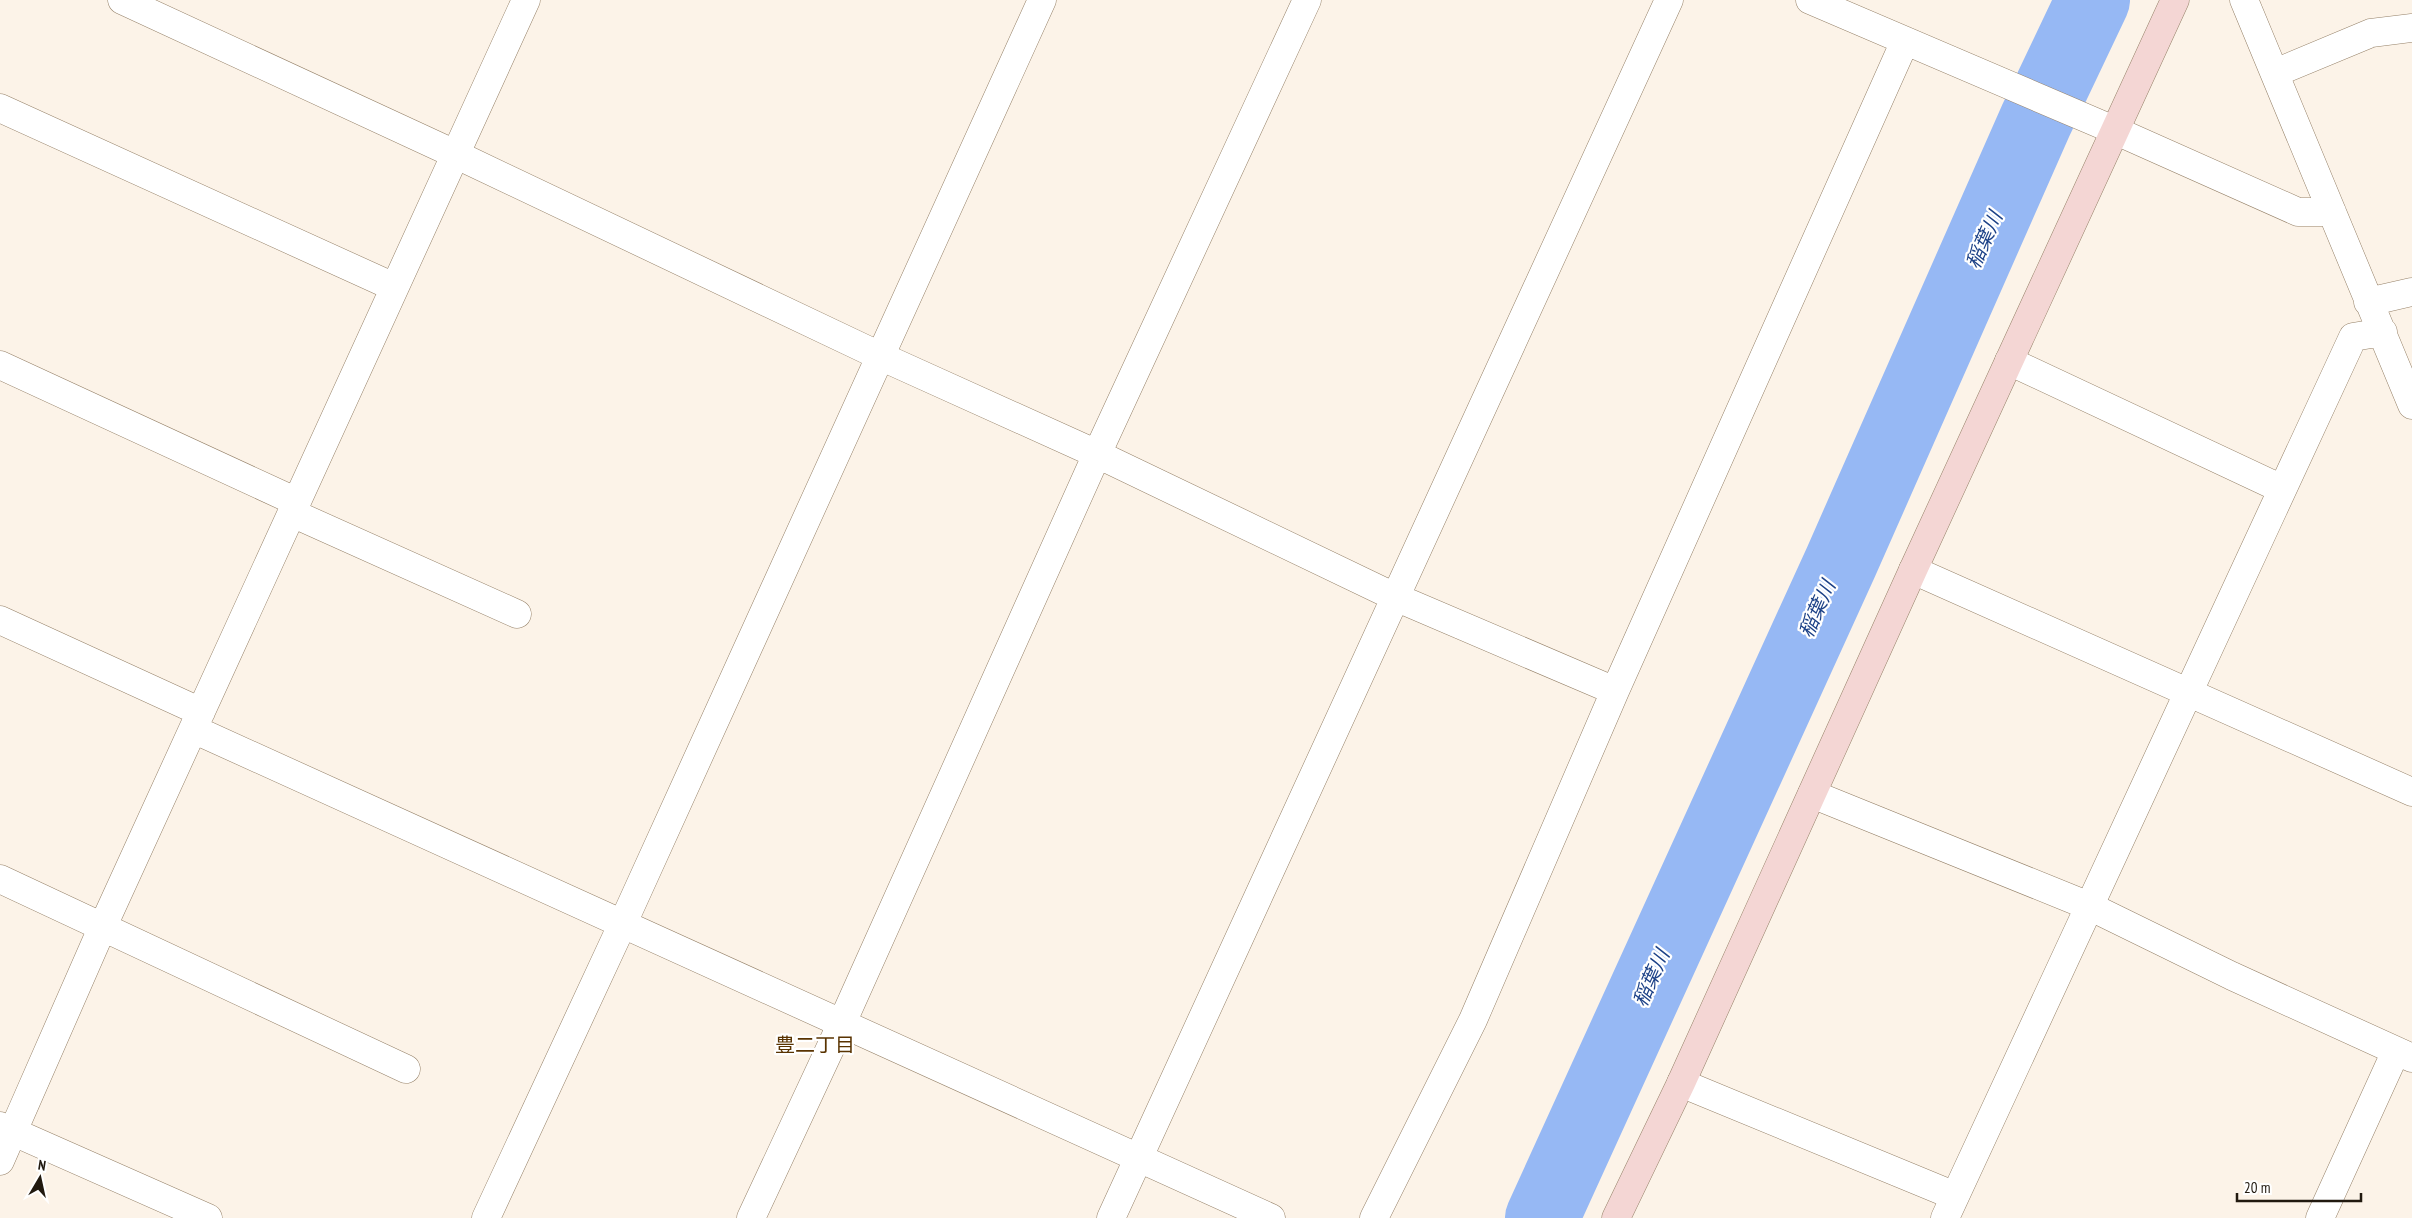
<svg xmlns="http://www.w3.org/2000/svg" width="2412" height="1218" font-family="'PT Sans Narrow','Noto Sans JP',sans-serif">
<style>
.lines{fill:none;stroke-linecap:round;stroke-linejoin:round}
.river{stroke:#96b8f4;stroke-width:74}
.street-casing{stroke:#958168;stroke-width:29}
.secondary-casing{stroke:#958168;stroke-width:29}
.street{stroke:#fff;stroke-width:28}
.secondary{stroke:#f4d6d4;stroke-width:28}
.labels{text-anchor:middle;stroke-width:4.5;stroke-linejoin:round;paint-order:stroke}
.water-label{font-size:20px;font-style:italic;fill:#1c4187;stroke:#fff}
.neighbourhood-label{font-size:20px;fill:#593301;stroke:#fff}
</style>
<rect width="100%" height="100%" fill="#fcf3e8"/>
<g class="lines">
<path class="river" d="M 1542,1218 L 1841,562 L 2036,120 L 2093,0"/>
<defs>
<path id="street" d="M 122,0 L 457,155 L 880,356 L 1097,454 L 1395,597 L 1615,691
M 1810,0 L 2114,130 L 2298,212 L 2332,212
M 2244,0 L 2412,405
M 2275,73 L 2371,33 L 2412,28
M 0,108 L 394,287
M 2368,302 L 2412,292
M 2009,361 L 2282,489
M 0,365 L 297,502
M 292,513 L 517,614
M 1913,570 L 2412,792
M 0,620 L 201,712
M 193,729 L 1271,1218
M 1812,794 L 2089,906 L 2232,976 L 2412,1058
M 0,879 L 406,1069
M 1681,1083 L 1955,1196
M 0,1126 L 208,1218
M 0,1161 L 103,926 L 526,0
M 486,1218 L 623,923 L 1042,0
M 751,1218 L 842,1023 L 1097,454 L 1307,0
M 1111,1218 L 1669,0
M 1374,1218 L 1473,1020 L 1615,691 L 1905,41
M 1945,1218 L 2353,337 L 2383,332
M 2320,1218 L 2396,1051"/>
<path id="secondary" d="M 1616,1218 L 1681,1083 L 1913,570 L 2175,0"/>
</defs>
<use href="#street" class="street-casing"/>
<use href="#secondary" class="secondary-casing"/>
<use href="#street" class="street"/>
<use href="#secondary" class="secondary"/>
</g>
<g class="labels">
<g class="water-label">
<text transform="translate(1984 240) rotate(-66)" y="7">稲葉川</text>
<text transform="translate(1817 609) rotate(-66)" y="7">稲葉川</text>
<text transform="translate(1651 978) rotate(-66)" y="7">稲葉川</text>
</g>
<g class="neighbourhood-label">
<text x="815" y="1052">豊二丁目</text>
</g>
</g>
<g transform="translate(40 1178) rotate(9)" stroke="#ffffff" stroke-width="4" paint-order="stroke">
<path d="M0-4L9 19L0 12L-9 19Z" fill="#21190f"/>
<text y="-8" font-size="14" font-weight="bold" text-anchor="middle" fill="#21190f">N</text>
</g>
<path d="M2237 1193v8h124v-8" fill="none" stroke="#21190f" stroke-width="2.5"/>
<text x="2244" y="1193" font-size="15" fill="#21190f" stroke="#ffffff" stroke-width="4" paint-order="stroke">20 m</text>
</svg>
